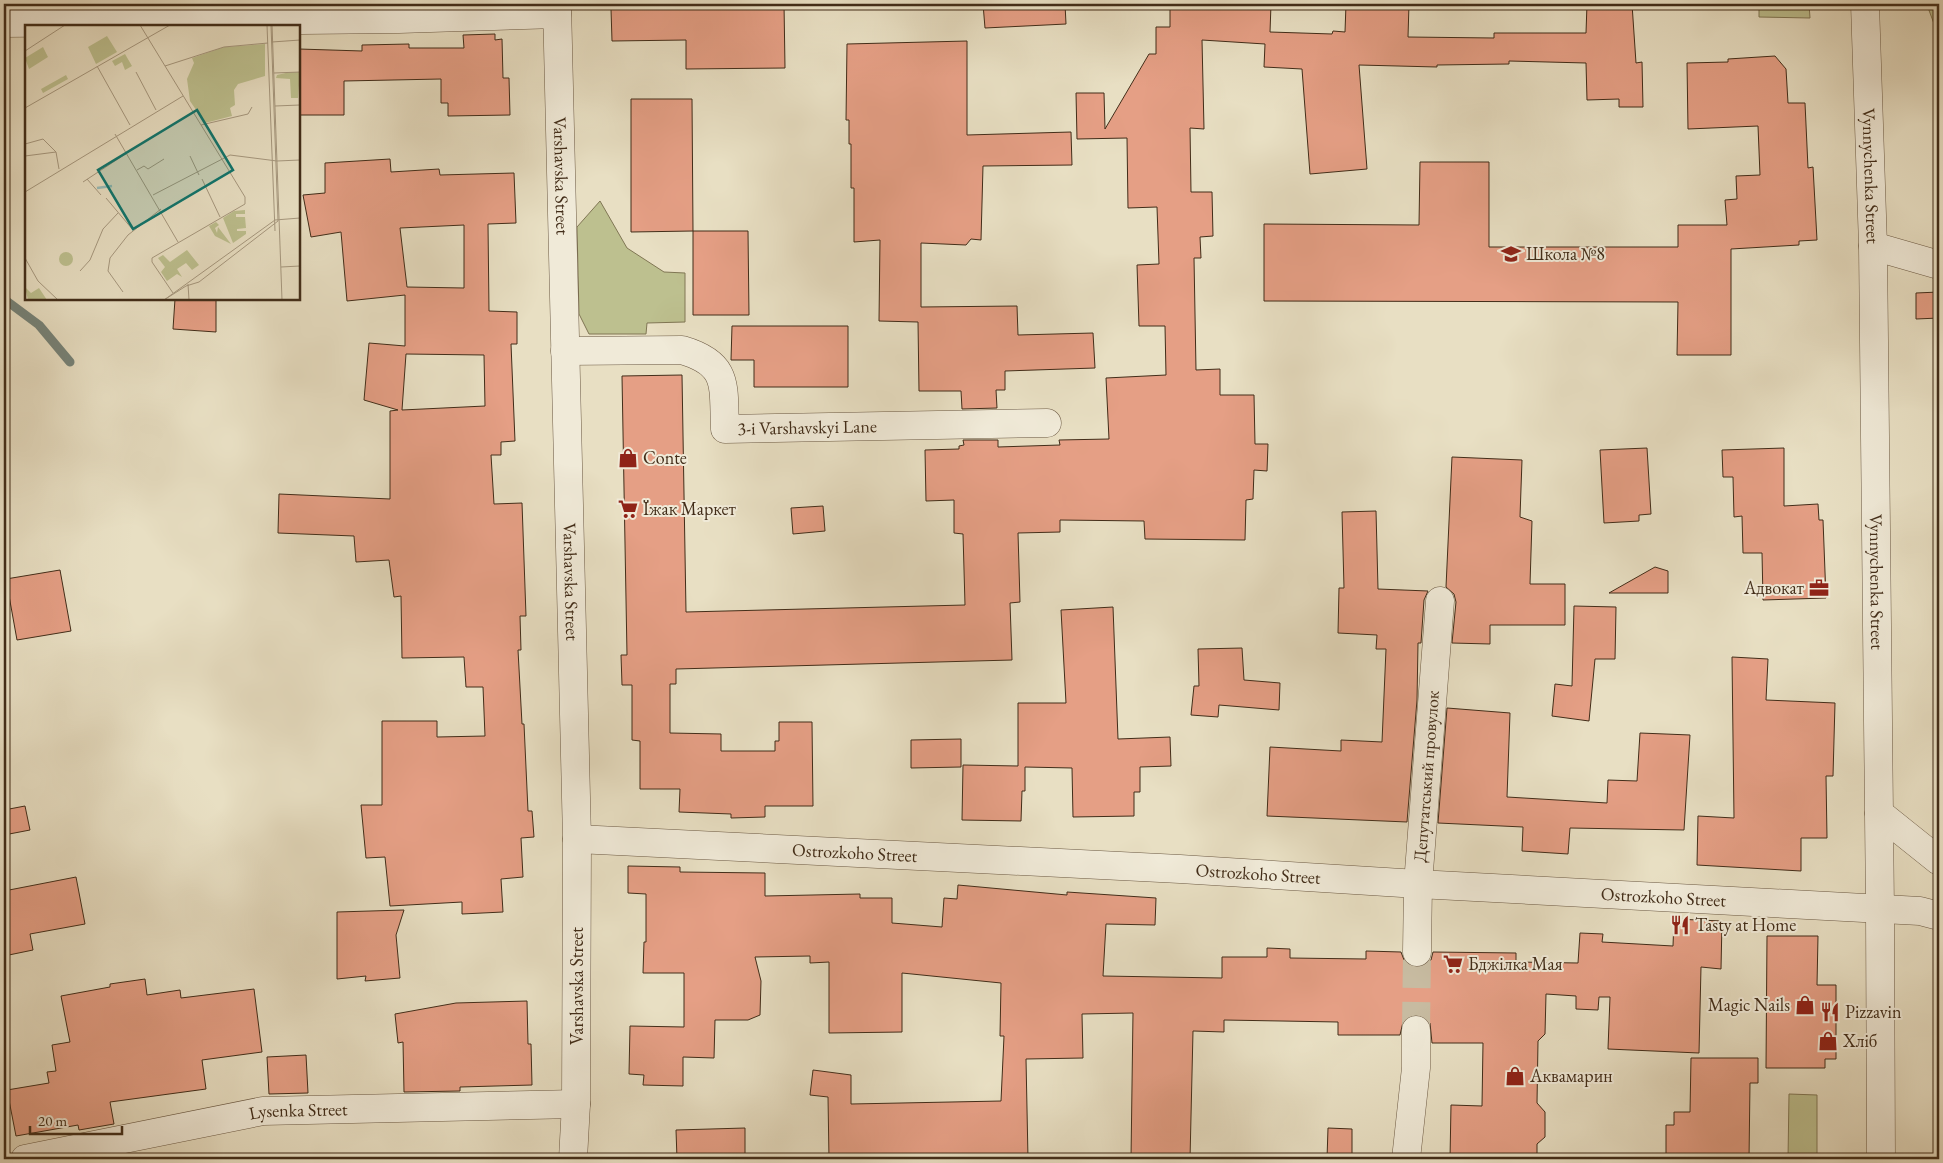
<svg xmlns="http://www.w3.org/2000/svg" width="1943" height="1163" font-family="'EB Garamond',serif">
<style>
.green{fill:#bdc08f;stroke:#807654}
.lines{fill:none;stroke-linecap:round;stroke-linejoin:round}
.stream{stroke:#768379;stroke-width:9}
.building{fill:#e59f85;stroke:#422d19;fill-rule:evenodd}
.minor-tunnel{stroke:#c7bba1;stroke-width:28;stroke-dasharray:28 14;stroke-linecap:butt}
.minor-casing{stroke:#6c5a44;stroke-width:29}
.minor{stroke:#f0ead8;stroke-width:28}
.labels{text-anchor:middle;stroke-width:4;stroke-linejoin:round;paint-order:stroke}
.street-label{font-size:18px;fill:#422d19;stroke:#f0ead8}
.poi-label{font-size:18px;fill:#422d19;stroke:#f0ead8;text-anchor:start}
.inset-river{fill:none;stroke:#98bcb9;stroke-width:2.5}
.inset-road{fill:none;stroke:#a6987f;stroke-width:1}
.view{fill:#0f766e;fill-opacity:0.15;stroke:#0f766e;stroke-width:2.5}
.inset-edge{fill:none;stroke:#422d19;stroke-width:2.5}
</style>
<rect width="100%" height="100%" fill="#e8dfc3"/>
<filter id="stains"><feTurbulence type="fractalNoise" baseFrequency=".004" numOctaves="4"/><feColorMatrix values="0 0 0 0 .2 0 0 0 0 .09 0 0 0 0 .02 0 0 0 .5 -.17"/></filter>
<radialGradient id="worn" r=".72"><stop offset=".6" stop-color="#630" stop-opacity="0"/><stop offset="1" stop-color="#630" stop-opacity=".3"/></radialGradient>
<path class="green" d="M 1759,4 L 1809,4 L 1810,18 L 1759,17 Z
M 1927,4 L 1939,4 L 1939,37 L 1927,5 Z
M 600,201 L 627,248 L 664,272 L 685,273 L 685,322 L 647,323 L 646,334 L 589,334 L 579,314 L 577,227 Z
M 1789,1094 L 1817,1095 L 1817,1159 L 1788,1159 Z"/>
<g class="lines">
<path class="stream" d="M 4,299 L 39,325 L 70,362"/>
</g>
<path class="building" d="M 630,4 L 784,4 L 785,68 L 686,69 L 686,40 L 612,41 L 611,9 L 630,9 Z
M 983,4 L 1065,4 L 1066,24 L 985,28 Z
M 1170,4 L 1271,4 L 1270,32 L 1332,34 L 1333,31 L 1345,32 L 1346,4 L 1409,4 L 1408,37 L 1494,38 L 1494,33 L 1586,33 L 1587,4 L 1632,4 L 1636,63 L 1642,62 L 1643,107 L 1619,107 L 1619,99 L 1587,100 L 1586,63 L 1509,61 L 1509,64 L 1437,65 L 1437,67 L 1359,65 L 1367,169 L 1310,174 L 1302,69 L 1264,67 L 1265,44 L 1202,40 L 1204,129 L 1190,128 L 1191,192 L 1212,192 L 1213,236 L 1200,237 L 1201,258 L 1194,258 L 1196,370 L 1220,369 L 1220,395 L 1254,395 L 1255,444 L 1268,444 L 1267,471 L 1254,470 L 1253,499 L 1246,500 L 1245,540 L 1145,539 L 1144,521 L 1060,520 L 1060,532 L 1018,533 L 1020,602 L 1010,603 L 1012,660 L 676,669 L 676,684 L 670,684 L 670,733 L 721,734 L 721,751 L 775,751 L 775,741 L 779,741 L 779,722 L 812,722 L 813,806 L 765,806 L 765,817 L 731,818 L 731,814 L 679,812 L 680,789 L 640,789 L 640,741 L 632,740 L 632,685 L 622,685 L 621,655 L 627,655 L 622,376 L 682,375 L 686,612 L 965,605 L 963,534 L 954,533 L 954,500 L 926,501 L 925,450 L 959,449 L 959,446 L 964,445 L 963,440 L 998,440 L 998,447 L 1060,445 L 1059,440 L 1109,439 L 1106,378 L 1166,375 L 1165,326 L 1139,326 L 1137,265 L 1159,264 L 1157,207 L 1128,208 L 1127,138 L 1077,139 L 1076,93 L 1104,93 L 1105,129 L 1149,54 L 1156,54 L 1156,27 L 1170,27 Z
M 495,34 L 495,40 L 502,39 L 503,78 L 509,78 L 510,115 L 448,116 L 448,103 L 441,103 L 441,79 L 344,81 L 344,115 L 299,115 L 299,49 L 362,51 L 362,45 L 409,44 L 409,48 L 464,48 L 463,35 Z
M 967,41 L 967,135 L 1071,132 L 1072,165 L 983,166 L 981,240 L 971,239 L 966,245 L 921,243 L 921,307 L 1017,306 L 1018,335 L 1093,333 L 1095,368 L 1005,371 L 1005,390 L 996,390 L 997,408 L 962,409 L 961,391 L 919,391 L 918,322 L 879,321 L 880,240 L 854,242 L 854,188 L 851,188 L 851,144 L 849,144 L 849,120 L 846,120 L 847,44 Z
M 1775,56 L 1786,69 L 1788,103 L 1805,103 L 1808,168 L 1813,167 L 1817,240 L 1799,241 L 1799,245 L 1731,249 L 1731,355 L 1677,355 L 1678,302 L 1264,301 L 1264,224 L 1419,225 L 1420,162 L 1489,162 L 1489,247 L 1678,247 L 1678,225 L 1727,225 L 1725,200 L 1737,199 L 1736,176 L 1760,175 L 1758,126 L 1688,129 L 1687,63 L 1728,62 L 1728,59 Z
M 631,99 L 692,99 L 693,231 L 631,232 Z
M 390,159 L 391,172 L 439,169 L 440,175 L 514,173 L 516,223 L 488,224 L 489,311 L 517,312 L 517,344 L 511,344 L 515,441 L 501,442 L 501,455 L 491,455 L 494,504 L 522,503 L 526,616 L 520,616 L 521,650 L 518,650 L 522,724 L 524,724 L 528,811 L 532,811 L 534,837 L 521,838 L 523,877 L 501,879 L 503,912 L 462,914 L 462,902 L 390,906 L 385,857 L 366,858 L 361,805 L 382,805 L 382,721 L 437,721 L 437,737 L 485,736 L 483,687 L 466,687 L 464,657 L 402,658 L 401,596 L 394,597 L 389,560 L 356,562 L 354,536 L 278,533 L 279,494 L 390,499 L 390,411 L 398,410 L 364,400 L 369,343 L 405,346 L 405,295 L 347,301 L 341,232 L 311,237 L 303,195 L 325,193 L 325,163 ZM 464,225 L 464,288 L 407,287 L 400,228 ZM 406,354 L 484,355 L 485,406 L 402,410 Z
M 693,231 L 748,231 L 749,315 L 693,315 Z
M 1939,292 L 1939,318 L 1916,319 L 1916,293 Z
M 175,299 L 216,299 L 216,332 L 173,329 Z
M 732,326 L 848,326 L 848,387 L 754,387 L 754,360 L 731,360 Z
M 1647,448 L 1651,514 L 1639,515 L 1639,521 L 1604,523 L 1600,450 Z
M 1784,448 L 1784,506 L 1818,504 L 1819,520 L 1823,520 L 1826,598 L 1763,600 L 1762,553 L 1743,553 L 1742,516 L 1734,517 L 1733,477 L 1723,477 L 1722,450 Z
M 1452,457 L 1522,460 L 1520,517 L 1532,521 L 1530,584 L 1565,584 L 1565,625 L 1490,625 L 1490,644 L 1452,643 L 1456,602 L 1454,594 L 1446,587 Z
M 823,506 L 825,531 L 793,534 L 791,508 Z
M 1376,511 L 1378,589 L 1428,591 L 1424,600 L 1421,643 L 1418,643 L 1417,700 L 1407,822 L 1267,816 L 1270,747 L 1341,751 L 1341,740 L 1382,742 L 1386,649 L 1376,649 L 1377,635 L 1338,633 L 1339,588 L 1344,588 L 1342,512 Z
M 1655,567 L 1668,571 L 1668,593 L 1609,593 Z
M 60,570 L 71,631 L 17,640 L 6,579 Z
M 1574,606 L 1616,607 L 1615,659 L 1595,659 L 1589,721 L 1552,716 L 1555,684 L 1572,686 Z
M 1113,607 L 1118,739 L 1170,737 L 1171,766 L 1140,767 L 1140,792 L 1134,792 L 1134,816 L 1073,817 L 1072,768 L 1025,767 L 1025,791 L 1022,791 L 1021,821 L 962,820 L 963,765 L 1018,766 L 1018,703 L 1066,703 L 1061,610 Z
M 1242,648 L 1244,680 L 1280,683 L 1279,710 L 1219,705 L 1218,717 L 1191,715 L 1194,686 L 1199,686 L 1198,649 Z
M 1732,657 L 1768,659 L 1766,700 L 1835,703 L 1833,776 L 1826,776 L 1827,838 L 1801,838 L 1801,871 L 1697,865 L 1698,816 L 1734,818 Z
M 1447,708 L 1510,713 L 1507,797 L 1607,803 L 1608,780 L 1637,781 L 1640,733 L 1690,735 L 1684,830 L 1570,828 L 1568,854 L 1522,851 L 1523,827 L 1438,823 Z
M 961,739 L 961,767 L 911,768 L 911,740 Z
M 25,806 L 30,830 L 4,835 L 4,810 Z
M 628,866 L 680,867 L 680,872 L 765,873 L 765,896 L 860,894 L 860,898 L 892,898 L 892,923 L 942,927 L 944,898 L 957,899 L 958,885 L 1067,895 L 1067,892 L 1156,898 L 1155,925 L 1106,924 L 1103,976 L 1222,978 L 1222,957 L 1267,957 L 1267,948 L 1290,949 L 1290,958 L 1366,959 L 1366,951 L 1401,952 L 1404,960 L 1409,965 L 1416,968 L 1425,965 L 1431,960 L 1433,952 L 1516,953 L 1516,962 L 1578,963 L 1580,933 L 1603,934 L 1602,942 L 1673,946 L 1674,919 L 1722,921 L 1721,969 L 1701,967 L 1699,1053 L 1608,1049 L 1610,997 L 1599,997 L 1598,1010 L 1576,1009 L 1576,996 L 1546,994 L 1545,1034 L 1538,1041 L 1537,1103 L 1545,1112 L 1545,1137 L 1537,1144 L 1537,1159 L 1450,1159 L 1451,1105 L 1482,1106 L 1483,1043 L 1432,1043 L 1430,1023 L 1424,1017 L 1416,1014 L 1409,1016 L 1403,1022 L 1400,1035 L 1338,1035 L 1338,1022 L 1224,1020 L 1224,1032 L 1193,1031 L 1190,1159 L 1131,1159 L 1133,1013 L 1082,1014 L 1083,1058 L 1026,1059 L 1028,1159 L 829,1159 L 828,1097 L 810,1095 L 813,1070 L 851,1075 L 851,1104 L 1001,1101 L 1004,1036 L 1000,1036 L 1001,983 L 902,973 L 902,1032 L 829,1033 L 829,962 L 810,963 L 810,956 L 755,957 L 761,981 L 760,1015 L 748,1020 L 715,1020 L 714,1058 L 683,1057 L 683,1086 L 643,1085 L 644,1075 L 629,1074 L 630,1026 L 684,1027 L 684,973 L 643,973 L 644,942 L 646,942 L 646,894 L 628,893 Z
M 76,877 L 85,924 L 30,934 L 33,950 L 4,956 L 4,891 Z
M 404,910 L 396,935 L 400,978 L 365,981 L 366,976 L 337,979 L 337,912 Z
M 1767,936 L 1818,936 L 1817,985 L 1836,985 L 1836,1059 L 1825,1059 L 1825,1068 L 1766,1068 Z
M 145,979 L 147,995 L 180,990 L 181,998 L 254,989 L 262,1052 L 202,1060 L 206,1089 L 110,1102 L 114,1124 L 79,1130 L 78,1125 L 16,1136 L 7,1090 L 49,1083 L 47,1072 L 56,1071 L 52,1045 L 70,1042 L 61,996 L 110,987 L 110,984 Z
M 527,1001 L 528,1044 L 531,1044 L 532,1085 L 460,1087 L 460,1091 L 404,1092 L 403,1042 L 398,1043 L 395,1014 L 456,1003 Z
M 306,1055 L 308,1093 L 269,1094 L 267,1057 Z
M 1691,1058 L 1758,1058 L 1758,1083 L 1750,1083 L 1749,1159 L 1666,1159 L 1666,1125 L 1674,1125 L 1674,1112 L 1690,1112 Z
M 745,1128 L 745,1159 L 677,1159 L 676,1130 Z
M 1328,1128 L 1352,1129 L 1352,1159 L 1327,1159 Z"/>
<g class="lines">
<path class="minor-tunnel" d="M 1416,1030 L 1417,952"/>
<defs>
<g id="minor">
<path id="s1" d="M 557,4 L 577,839 L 576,1104 L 573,1159"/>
<path id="s2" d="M 1865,4 L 1873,246 L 1880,910 L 1881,1159"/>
<path d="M 4,23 L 399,19 L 557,14"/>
<path d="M 1873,246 L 1939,265"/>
<path id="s3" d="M 565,351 L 682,350 C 730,364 723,386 725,429 L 1047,423"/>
<path d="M 1879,813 L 1939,861"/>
<path id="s4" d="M 577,839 L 1180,869 L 1418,884 L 1920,911 L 1939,916"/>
<path id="s5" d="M 1417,952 L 1418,884 L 1440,601"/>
<path id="s6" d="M 25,1159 L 263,1111 L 576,1104"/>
<path d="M 1406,1159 L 1416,1068 L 1416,1030"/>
</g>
</defs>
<use href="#minor" class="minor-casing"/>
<use href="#minor" class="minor"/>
</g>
<defs>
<symbol id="school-bare" viewBox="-9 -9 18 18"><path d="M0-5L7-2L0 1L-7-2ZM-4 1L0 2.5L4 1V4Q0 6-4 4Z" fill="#8f2418" stroke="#f0ead8" stroke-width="2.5" paint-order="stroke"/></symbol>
<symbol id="shop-bare" viewBox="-9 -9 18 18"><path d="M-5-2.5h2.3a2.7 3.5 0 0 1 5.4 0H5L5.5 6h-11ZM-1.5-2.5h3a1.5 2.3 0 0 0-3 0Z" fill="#8f2418" stroke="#f0ead8" stroke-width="2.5" paint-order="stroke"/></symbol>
<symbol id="supermarket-bare" viewBox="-9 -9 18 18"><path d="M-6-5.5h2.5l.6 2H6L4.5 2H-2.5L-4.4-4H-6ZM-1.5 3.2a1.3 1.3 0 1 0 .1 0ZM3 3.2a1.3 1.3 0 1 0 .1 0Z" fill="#8f2418" stroke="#f0ead8" stroke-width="2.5" paint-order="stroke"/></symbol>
<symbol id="office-bare" viewBox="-9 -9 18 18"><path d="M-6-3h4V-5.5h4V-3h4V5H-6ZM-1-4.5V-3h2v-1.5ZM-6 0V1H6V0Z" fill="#8f2418" stroke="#f0ead8" stroke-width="2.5" paint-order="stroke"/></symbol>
<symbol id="restaurant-bare" viewBox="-9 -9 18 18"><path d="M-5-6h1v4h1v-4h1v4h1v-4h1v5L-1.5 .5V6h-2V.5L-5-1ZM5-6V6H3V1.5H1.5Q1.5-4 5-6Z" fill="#8f2418" stroke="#f0ead8" stroke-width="2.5" paint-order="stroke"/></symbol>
</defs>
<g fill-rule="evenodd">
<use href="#school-bare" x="1497" y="240" width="28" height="28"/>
<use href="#shop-bare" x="614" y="444" width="28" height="28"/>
<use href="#supermarket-bare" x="614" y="495" width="28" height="28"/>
<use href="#office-bare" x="1805" y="574" width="28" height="28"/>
<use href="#restaurant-bare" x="1666" y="911" width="28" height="28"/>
<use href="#supermarket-bare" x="1439" y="950" width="28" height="28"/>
<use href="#shop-bare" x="1791" y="991" width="28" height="28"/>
<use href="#restaurant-bare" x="1816" y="998" width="28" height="28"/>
<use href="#shop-bare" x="1814" y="1027" width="28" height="28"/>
<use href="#shop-bare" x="1501" y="1062" width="28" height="28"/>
</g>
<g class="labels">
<g class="street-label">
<text dy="6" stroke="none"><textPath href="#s2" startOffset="172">Vynnychenka Street</textPath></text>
<text dy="6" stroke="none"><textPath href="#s1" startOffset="172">Varshavska Street</textPath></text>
<text dy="6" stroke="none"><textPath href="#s3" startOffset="300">3-i Varshavskyi Lane</textPath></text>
<text dy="6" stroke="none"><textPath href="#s2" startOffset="578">Vynnychenka Street</textPath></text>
<text dy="6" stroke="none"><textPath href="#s1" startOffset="578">Varshavska Street</textPath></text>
<text dy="6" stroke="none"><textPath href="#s5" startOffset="176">Депутатський провулок</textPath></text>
<text dy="6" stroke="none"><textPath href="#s4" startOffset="278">Ostrozkoho Street</textPath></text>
<text dy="6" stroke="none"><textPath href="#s4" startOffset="682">Ostrozkoho Street</textPath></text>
<text dy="6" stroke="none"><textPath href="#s4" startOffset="1088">Ostrozkoho Street</textPath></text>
<text transform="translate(577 986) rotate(-90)" y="6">Varshavska Street</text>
<text dy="6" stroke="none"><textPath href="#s6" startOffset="278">Lysenka Street</textPath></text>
</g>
<g class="poi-label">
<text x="1526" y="260">Школа №8</text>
<text x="643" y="464">Conte</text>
<text x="643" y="515">Їжак Маркет</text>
<text x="1804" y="594" text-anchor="end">Адвокат</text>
<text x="1695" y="931">Tasty at Home</text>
<text x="1468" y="970">Бджілка Мая</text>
<text x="1790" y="1011" text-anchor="end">Magic Nails</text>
<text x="1845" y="1018">Pizzavin</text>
<text x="1843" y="1047">Хліб</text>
<text x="1530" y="1082">Аквамарин</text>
</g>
</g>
<g transform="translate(25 25)">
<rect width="275" height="275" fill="#e8dfc3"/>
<path d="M 82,11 L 92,27 L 71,39 L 63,22 ZM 240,19 L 240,51 L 213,59 L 209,65 L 210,80 L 205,83 L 207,91 L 180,98 L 165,76 L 162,54 L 169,38 L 167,33 L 199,22 ZM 18,22 L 23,32 L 4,44 L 0,33 ZM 100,29 L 107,41 L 100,45 L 97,37 L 90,41 L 87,36 ZM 265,47 L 275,47 L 273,73 L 266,73 L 265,54 L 251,53 L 252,50 ZM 41,50 L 43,54 L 18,68 L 16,64 ZM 220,185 L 220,189 L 211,189 L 211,192 L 220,192 L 221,203 L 212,204 L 212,206 L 221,206 L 221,209 L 208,218 L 198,193 L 209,186 ZM 191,197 L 194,200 L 190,203 L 192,208 L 193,202 L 206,219 L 190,211 L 184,201 ZM 162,225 L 174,240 L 167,245 L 161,238 L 152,244 L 157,252 L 152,249 L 142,256 L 136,247 L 140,242 L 133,233 L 138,230 L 145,237 ZM34 234a7 7 0 1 1 14 0a7 7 0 1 1-14 0ZM 0,262 L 6,268 L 14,263 L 22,275 L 3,275 Z" fill="#bdc08f"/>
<path class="inset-river" d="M 72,163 L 87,161"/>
<path class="inset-road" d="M 115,0 L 220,172 L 220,179 L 127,233 L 127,237 L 148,268M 242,0 L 250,206M 247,0 L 257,275M 247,17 L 275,15M 0,26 L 40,0M 72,41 L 105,100M 140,41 L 199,22 L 243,18M 111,47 L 131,85M 249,48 L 275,47M 250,81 L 275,80M 0,83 L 145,0M 176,100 L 223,89 L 227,82M 90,109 L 153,217M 0,119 L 18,114 L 31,127M 0,131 L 31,127 L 34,144M 165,131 L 174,150M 112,145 L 119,141 L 123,144 L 139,134M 62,154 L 76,170M 177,154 L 195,192M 58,157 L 102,128M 0,167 L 158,71M 128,170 L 205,130 L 252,136 L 275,135M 81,173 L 108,205M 0,233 L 13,256 L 33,275M 256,242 L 275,241M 55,246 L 65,235 L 78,204 L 93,188M 163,259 L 164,275M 98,267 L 83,246 L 85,233 L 103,210 L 136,184M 139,275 L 250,195 L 275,193M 139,275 L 161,261 L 174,257 L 253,196 L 246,0"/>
<path class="view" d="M 172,85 L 208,145 L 108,204 L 73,145 Z"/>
<rect width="275" height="275" class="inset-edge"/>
</g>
<rect width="1943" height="1163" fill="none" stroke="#e8dfc3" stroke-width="20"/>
<rect x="5" y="5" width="1933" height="1153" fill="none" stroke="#422d19" stroke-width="2.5"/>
<rect x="10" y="10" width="1923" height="1143" fill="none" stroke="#422d19"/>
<path d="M30 1126v8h92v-8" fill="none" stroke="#422d19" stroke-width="2.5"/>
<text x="38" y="1126" font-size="15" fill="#422d19" stroke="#f0ead8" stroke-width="4" paint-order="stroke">20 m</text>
<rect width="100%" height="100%" filter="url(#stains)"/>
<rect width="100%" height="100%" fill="url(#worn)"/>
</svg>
